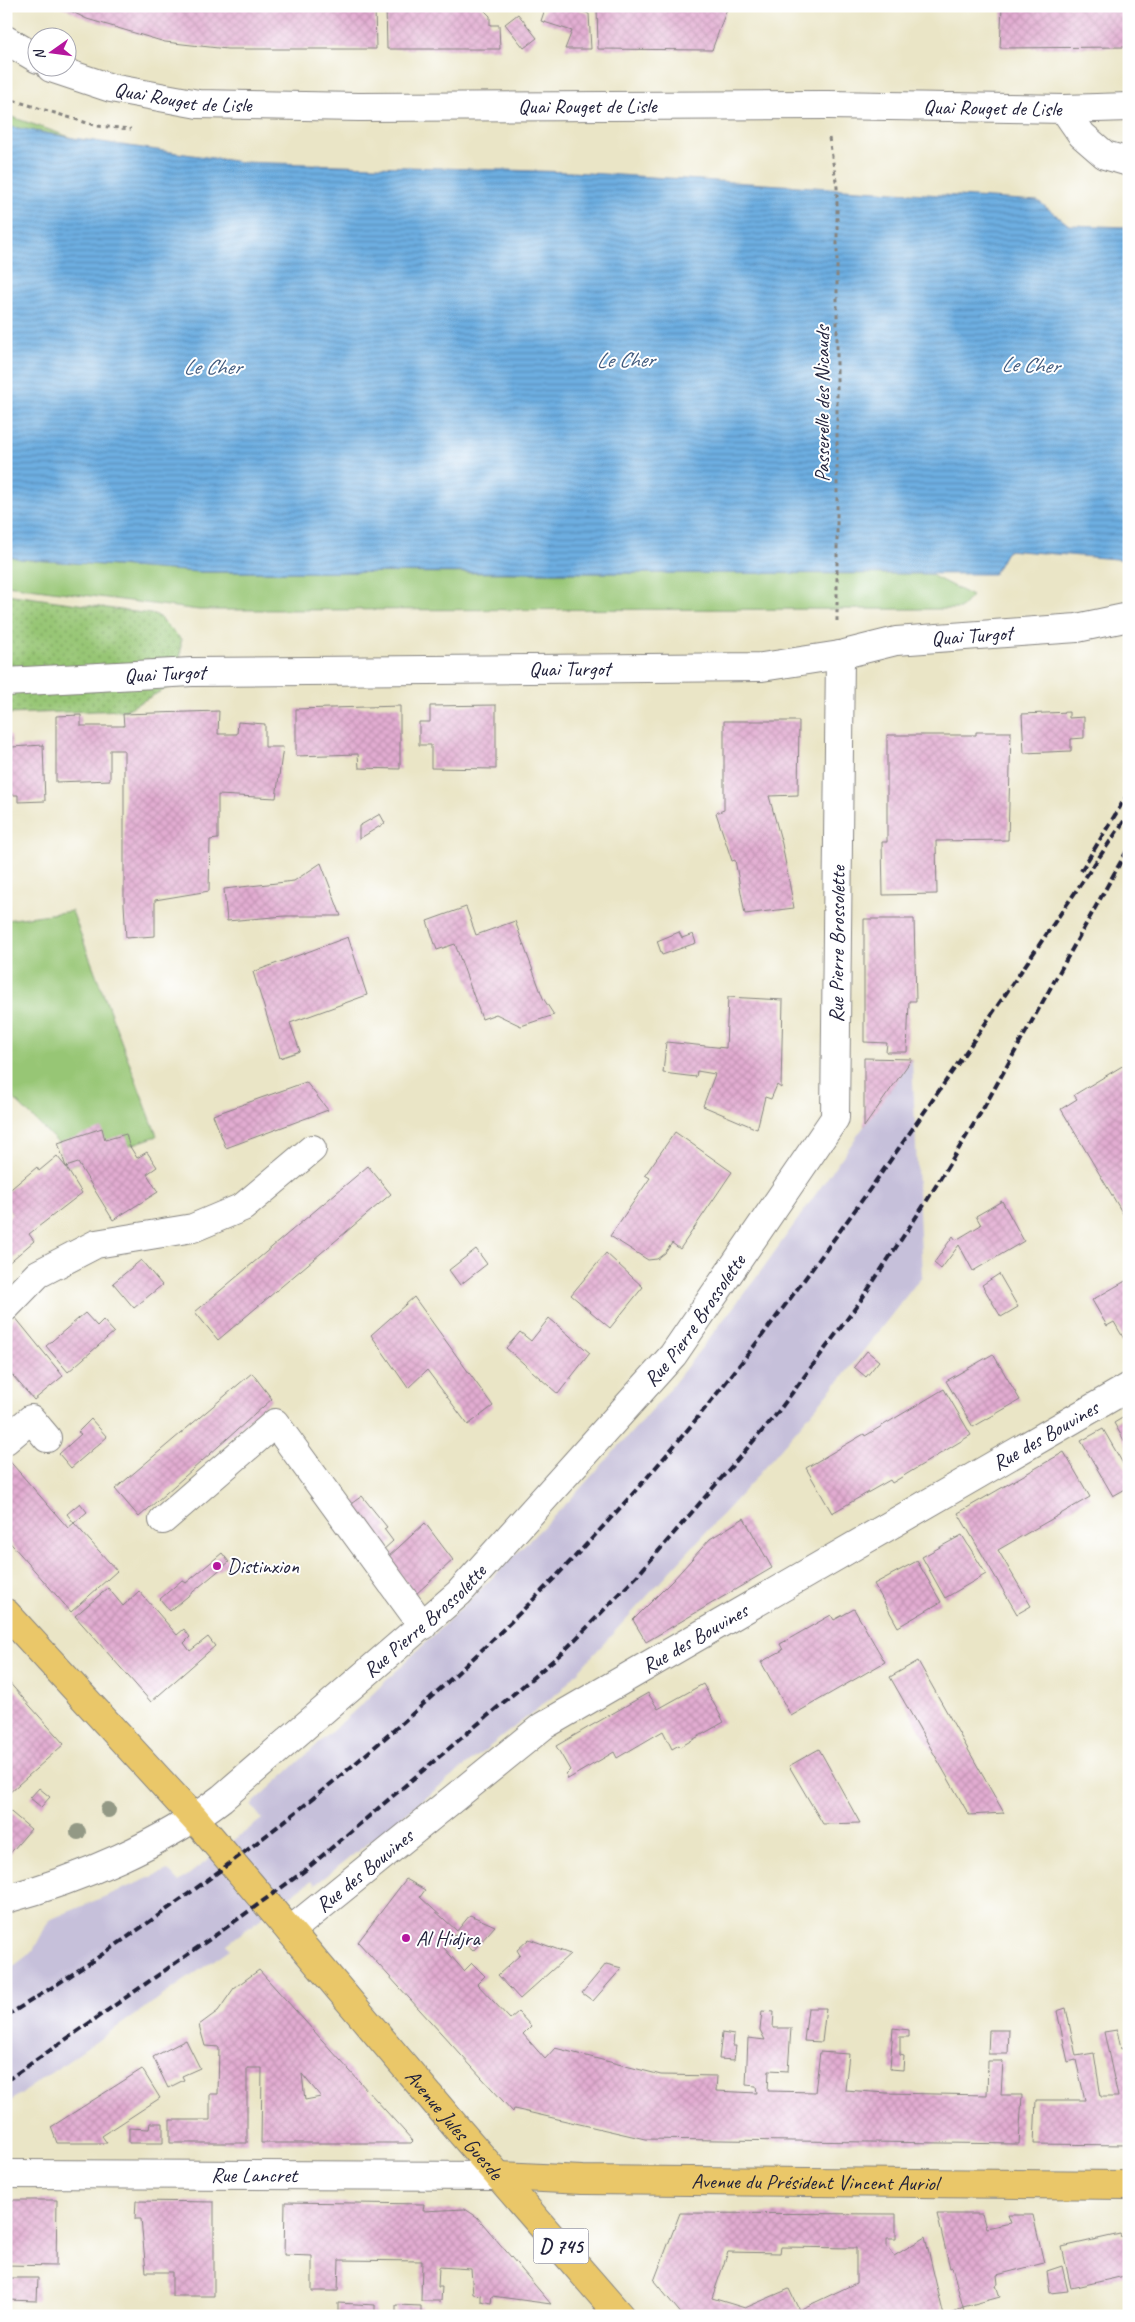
<svg xmlns="http://www.w3.org/2000/svg" width="1135" height="2322" font-family="Caveat,sans-serif">
<style>
.railway{fill:#c6c0da}
.green{fill:#97c675;stroke:#5c7458}
.park{fill:url(#park-dots);stroke:#5c7458}
.water{fill:url(#water-rules);stroke:#48688e}
.building{fill:url(#building-cross-hatch);fill-rule:evenodd}
.lines{fill:none;stroke-linecap:round;stroke-linejoin:round}
.minor-casing{stroke:#868480;stroke-width:30}
.major-casing{stroke:#868480;stroke-width:30}
.path{stroke:#868480;stroke-width:3;stroke-dasharray:4 4;stroke-linecap:butt}
.minor{stroke:#fff;stroke-width:28}
.major{stroke:#eac769;stroke-width:28}
.rail{stroke:#22223b;stroke-width:4;stroke-dasharray:8 4;stroke-linecap:butt}
.tree{fill:#939985}
.poi-dot{fill:#b5179e;stroke:#fff;stroke-width:2}
.labels{text-anchor:middle;stroke-width:4;stroke-linejoin:round;paint-order:stroke}
.shield{fill:#fff;stroke:#646476;stroke-width:1}
.shield-label{font-size:20px;font-weight:bold;fill:#22223b}
.street-label{font-size:21px;fill:#22223b;stroke:#fff}
.poi-label{font-size:21px;fill:#22223b;stroke:#fff;text-anchor:start}
.water-label{font-size:22px;font-style:italic;fill:#405a7d;stroke:#fff}
</style>
<defs>
<pattern id="park-dots" width="8" height="8" patternUnits="userSpaceOnUse" patternTransform="scale(1.25)"><rect width="8" height="8" fill="#97c675"/><path d="M2 2h.1M6 6h.1" fill="none" stroke="#7ba061" stroke-width="1.8" stroke-linecap="round"/></pattern>
<pattern id="water-rules" width="6" height="5" patternUnits="userSpaceOnUse" patternTransform="scale(1.25)"><rect width="6" height="5" fill="#6daee1"/><path d="M0 2.5h6" fill="none" stroke="#598db8"/></pattern>
<pattern id="building-cross-hatch" width="8" height="8" patternUnits="userSpaceOnUse" patternTransform="scale(1.25)"><rect width="8" height="8" fill="#e2acd1"/><path d="M0 0l8 8M0 8l8-8" fill="none" stroke="#c294b4"/></pattern>
</defs>
<rect width="100%" height="100%" fill="#fff"/>
<filter id="ink" filterUnits="userSpaceOnUse"><feTurbulence type="fractalNoise" baseFrequency=".02" numOctaves="2"/><feDisplacementMap in="SourceGraphic" scale="10" xChannelSelector="R" yChannelSelector="G"/><feConvolveMatrix kernelMatrix="1 2 1 2 8 2 1 2 1" color-interpolation-filters="sRGB"/></filter>
<filter id="wash" filterUnits="userSpaceOnUse"><feTurbulence type="fractalNoise" baseFrequency=".0096" numOctaves="4" result="noise"/><feDisplacementMap in="SourceGraphic" scale="20" xChannelSelector="R" yChannelSelector="G"/><feGaussianBlur stdDeviation="1.12" result="paint"/><feColorMatrix in="noise" values="0 0 0 0 0 0 0 0 0 0 0 0 0 0 0 0 0 1.4 0 .05"/><feComposite in="paint" operator="in"/></filter>
<g filter="url(#wash)">
<rect width="100%" height="100%" fill="#eae5c6"/>
<path class="railway" d="M 912,1059 L 922,1276 L 849,1369 L 751,1483 L 561,1690 L 315,1885 L 312,1880 L 227,1944 L 230,1949 L 6,2104 L 6,1972 L 33,1951 L 49,1920 L 168,1870 L 179,1882 L 262,1819 L 251,1805 L 363,1703 L 473,1597 L 568,1502 L 661,1400 L 756,1278 Z"/>
<path class="green" d="M 6,115 L 73,138 L 6,126 Z
M 6,555 L 20,559 L 199,572 L 929,574 L 972,596 L 960,609 L 199,610 L 6,585 Z
M 72,911 L 157,1136 L 66,1167 L 58,1143 L 6,1091 L 6,920 Z"/>
<path class="park" d="M 6,594 L 157,615 L 181,639 L 180,681 L 126,710 L 6,714 Z"/>
<path class="water" d="M 6,126 L 73,138 L 241,162 L 571,172 L 1038,201 L 1069,225 L 1129,227 L 1129,560 L 1007,550 L 994,574 L 199,572 L 20,559 L 6,555 Z"/>
<g id="blocks">
<path class="building" d="M 60,6 L 186,6 L 191,9 L 193,6 L 375,6 L 376,49 L 227,49 L 165,42 L 87,19 Z
M 386,6 L 480,6 L 490,16 L 490,25 L 499,25 L 500,49 L 387,49 Z
M 546,6 L 582,6 L 580,10 L 589,14 L 591,49 L 565,49 L 572,31 L 541,21 Z
M 597,6 L 728,6 L 712,50 L 598,49 Z
M 1002,6 L 1129,6 L 1129,47 L 1000,48 Z
M 518,14 L 537,38 L 524,48 L 505,24 Z
M 496,705 L 496,769 L 431,768 L 431,745 L 419,745 L 419,722 L 430,722 L 430,706 Z
M 400,706 L 400,769 L 359,768 L 358,754 L 296,756 L 296,709 Z
M 219,711 L 218,734 L 237,734 L 238,722 L 265,724 L 265,747 L 283,747 L 276,798 L 218,795 L 218,839 L 210,840 L 209,891 L 155,900 L 155,936 L 126,938 L 124,904 L 124,750 L 110,750 L 110,780 L 56,782 L 56,716 L 81,715 L 81,726 L 124,726 L 123,714 Z
M 1069,712 L 1069,718 L 1084,717 L 1084,738 L 1071,739 L 1071,751 L 1024,753 L 1022,714 Z
M 724,721 L 799,721 L 798,795 L 769,796 L 782,844 L 794,908 L 745,914 L 735,860 L 732,861 L 716,813 L 724,810 Z
M 976,732 L 1011,732 L 1008,840 L 936,841 L 937,894 L 883,895 L 882,842 L 887,842 L 887,735 L 976,735 Z
M 6,733 L 11,736 L 12,747 L 43,745 L 45,801 L 18,802 L 18,795 L 6,795 Z
M 380,814 L 385,823 L 359,839 L 359,826 Z
M 321,863 L 341,916 L 285,916 L 227,921 L 224,889 L 294,881 Z
M 466,907 L 476,935 L 515,921 L 543,998 L 554,1015 L 521,1026 L 496,1014 L 482,1019 L 455,944 L 437,950 L 427,921 Z
M 864,919 L 914,919 L 916,1001 L 909,1001 L 907,1052 L 886,1052 L 887,1043 L 864,1042 Z
M 679,932 L 682,938 L 693,934 L 696,943 L 662,955 L 657,941 Z
M 348,937 L 367,995 L 290,1023 L 300,1051 L 280,1058 L 253,972 Z
M 728,997 L 783,1000 L 781,1088 L 777,1085 L 771,1099 L 765,1097 L 757,1129 L 703,1106 L 715,1074 L 697,1071 L 696,1077 L 663,1073 L 666,1042 L 726,1048 Z
M 864,1058 L 912,1059 L 864,1127 Z
M 1129,1062 L 1129,1224 L 1061,1109 L 1077,1099 L 1074,1095 Z
M 306,1082 L 328,1110 L 226,1148 L 213,1115 Z
M 102,1128 L 105,1140 L 126,1134 L 129,1145 L 137,1158 L 147,1152 L 157,1167 L 147,1174 L 158,1192 L 113,1220 L 78,1163 L 66,1167 L 58,1143 Z
M 675,1132 L 732,1172 L 680,1249 L 672,1243 L 665,1253 L 657,1259 L 648,1260 L 610,1236 L 650,1178 L 645,1175 Z
M 57,1156 L 66,1167 L 82,1193 L 29,1234 L 34,1241 L 6,1265 L 6,1219 L 12,1214 L 6,1207 L 6,1193 L 37,1167 L 39,1171 Z
M 368,1166 L 391,1194 L 218,1340 L 195,1312 Z
M 1002,1201 L 1024,1241 L 973,1271 L 959,1245 L 941,1269 L 934,1263 L 953,1236 L 956,1240 L 981,1225 L 976,1216 Z
M 476,1249 L 487,1264 L 460,1285 L 449,1270 Z
M 606,1253 L 643,1287 L 610,1328 L 571,1295 Z
M 141,1260 L 162,1285 L 134,1308 L 113,1283 Z
M 999,1274 L 1018,1307 L 1001,1317 L 982,1285 Z
M 1129,1279 L 1129,1336 L 1124,1339 L 1114,1322 L 1107,1326 L 1092,1300 Z
M 414,1297 L 493,1406 L 468,1425 L 427,1370 L 408,1388 L 371,1335 Z
M 85,1313 L 97,1326 L 103,1320 L 114,1332 L 68,1372 L 46,1346 Z
M 15,1317 L 63,1376 L 34,1400 L 6,1368 L 6,1325 Z
M 549,1318 L 590,1353 L 558,1394 L 506,1348 L 520,1332 L 531,1341 Z
M 867,1351 L 879,1361 L 866,1377 L 854,1367 Z
M 993,1354 L 1020,1400 L 973,1427 L 946,1381 Z
M 252,1373 L 272,1399 L 139,1517 L 115,1489 Z
M 944,1389 L 971,1435 L 892,1483 L 890,1480 L 832,1513 L 806,1468 L 864,1434 L 865,1436 Z
M 1129,1414 L 1129,1449 L 1114,1423 Z
M 91,1419 L 107,1437 L 71,1468 L 59,1454 L 81,1434 L 78,1432 Z
M 1103,1429 L 1129,1474 L 1129,1487 L 1113,1496 L 1081,1441 Z
M 1064,1452 L 1090,1497 L 998,1550 L 1031,1606 L 1017,1614 L 958,1513 Z
M 6,1457 L 68,1528 L 74,1523 L 117,1571 L 71,1612 L 6,1538 Z
M 362,1496 L 387,1527 L 384,1529 L 393,1541 L 382,1551 L 348,1506 Z
M 80,1503 L 87,1512 L 74,1523 L 67,1514 Z
M 744,1518 L 772,1568 L 646,1642 L 633,1620 L 673,1580 L 710,1539 Z
M 425,1523 L 453,1560 L 415,1595 L 387,1558 Z
M 962,1535 L 986,1574 L 945,1598 L 922,1557 Z
M 222,1553 L 229,1562 L 170,1611 L 160,1599 L 182,1580 L 186,1583 Z
M 917,1561 L 941,1602 L 898,1627 L 874,1584 Z
M 108,1588 L 123,1606 L 139,1591 L 177,1635 L 184,1629 L 190,1637 L 184,1643 L 190,1651 L 208,1637 L 215,1646 L 151,1702 L 75,1616 Z
M 854,1609 L 885,1662 L 791,1716 L 761,1662 L 783,1650 L 780,1644 L 831,1615 L 834,1620 Z
M 918,1661 L 1004,1813 L 969,1815 L 890,1677 Z
M 6,1679 L 64,1744 L 9,1793 L 6,1790 Z
M 703,1684 L 724,1722 L 680,1747 L 679,1745 L 672,1749 L 663,1731 L 617,1758 L 614,1752 L 568,1779 L 566,1774 L 570,1770 L 556,1746 L 648,1693 L 658,1709 Z
M 819,1749 L 860,1823 L 823,1824 L 789,1766 Z
M 39,1788 L 50,1797 L 41,1807 L 30,1798 Z
M 6,1808 L 31,1829 L 7,1857 L 6,1856 Z
M 406,1879 L 425,1890 L 420,1897 L 457,1931 L 470,1915 L 495,1926 L 473,1951 L 454,1934 L 444,1948 L 464,1971 L 472,1963 L 485,1976 L 477,1984 L 510,2019 L 518,2012 L 531,2026 L 523,2034 L 545,2059 L 555,2048 L 661,2075 L 717,2076 L 716,2091 L 757,2093 L 756,2086 L 746,2085 L 748,2038 L 765,2040 L 760,2030 L 762,2011 L 774,2012 L 773,2028 L 791,2028 L 788,2071 L 769,2070 L 768,2091 L 815,2092 L 820,2052 L 849,2054 L 845,2090 L 886,2093 L 987,2095 L 988,2061 L 1003,2061 L 1001,2095 L 1022,2095 L 1019,2144 L 645,2139 L 514,2109 L 513,2112 L 358,1942 Z
M 529,1939 L 570,1954 L 520,1999 L 498,1975 L 520,1955 L 517,1950 Z
M 606,1964 L 622,1968 L 593,2001 L 582,1993 Z
M 259,1970 L 413,2141 L 411,2143 L 261,2143 L 262,2068 L 247,2068 L 247,2143 L 170,2143 L 170,2120 L 210,2120 L 210,2094 L 218,2094 L 219,2047 L 205,2046 L 199,2025 L 218,2011 L 234,1988 ZM 302,2074 L 321,2097 L 305,2100 Z
M 808,2008 L 826,2008 L 822,2042 L 804,2041 Z
M 1066,2008 L 1076,2056 L 1094,2053 L 1101,2097 L 1118,2097 L 1104,2032 L 1117,2030 L 1121,2049 L 1129,2047 L 1129,2145 L 1034,2144 L 1036,2100 L 1085,2100 L 1076,2060 L 1068,2062 L 1057,2011 Z
M 893,2028 L 909,2030 L 909,2037 L 900,2037 L 900,2055 L 904,2056 L 903,2070 L 890,2069 Z
M 989,2030 L 1009,2030 L 1008,2054 L 988,2054 Z
M 722,2033 L 734,2035 L 733,2046 L 736,2046 L 734,2060 L 719,2059 Z
M 186,2040 L 200,2068 L 182,2076 L 184,2080 L 168,2088 L 153,2057 Z
M 142,2069 L 160,2098 L 102,2136 L 107,2143 L 57,2143 L 51,2127 Z
M 150,2123 L 163,2123 L 163,2143 L 129,2143 L 129,2128 L 149,2129 Z
M 6,2200 L 57,2200 L 56,2266 L 6,2265 Z
M 136,2201 L 214,2202 L 214,2296 L 172,2296 L 172,2272 L 146,2272 L 141,2219 L 135,2219 Z
M 285,2202 L 424,2204 L 423,2211 L 465,2209 L 477,2217 L 551,2304 L 492,2296 L 491,2303 L 481,2301 L 481,2295 L 473,2294 L 471,2269 L 439,2267 L 438,2287 L 442,2287 L 441,2301 L 421,2301 L 422,2261 L 339,2260 L 338,2291 L 312,2291 L 312,2256 L 284,2255 Z
M 680,2213 L 896,2214 L 896,2239 L 887,2239 L 887,2246 L 894,2256 L 925,2237 L 944,2316 L 683,2316 L 654,2281 ZM 781,2247 L 856,2248 L 856,2283 L 799,2310 L 789,2289 L 745,2308 L 712,2298 L 728,2252 L 780,2253 Z
M 937,2214 L 982,2214 L 986,2228 L 1011,2223 L 1008,2215 L 1033,2215 L 1044,2263 L 997,2275 L 998,2284 L 996,2285 L 1000,2297 L 963,2307 L 965,2316 L 946,2316 L 963,2307 L 952,2267 L 950,2268 Z
M 1120,2234 L 1121,2237 L 1129,2235 L 1129,2275 L 1071,2288 L 1062,2247 Z
M 1062,2266 L 1068,2291 L 1050,2293 L 1047,2271 Z
M 6,2278 L 38,2278 L 37,2301 L 6,2300 Z
M 338,2303 L 375,2305 L 375,2316 L 338,2316 Z
M 396,2305 L 421,2306 L 421,2316 L 390,2316 L 390,2312 L 396,2313 Z
M 227,2312 L 285,2312 L 285,2316 L 227,2316 Z
M 472,2314 L 522,2314 L 522,2316 L 472,2316 Z"/>
</g>
</g>
<g filter="url(#ink)">
<use href="#blocks" fill-opacity="0" stroke="#868480" stroke-width="1"/>
<g class="lines">
<defs>
<g id="minor">
<path d="M 6,40 L 38,59"/>
<path id="s1" d="M 51,68 L 111,88 L 198,104 L 359,107 L 828,105 L 1064,109 L 1129,107"/>
<path d="M 1064,109 L 1082,135 L 1105,155 L 1129,162"/>
<path id="s2" d="M 6,682 L 192,672 L 762,667 L 840,655 L 896,641 L 1077,628 L 1129,617"/>
<path d="M 6,1307 L 38,1274 L 96,1244 L 193,1228 L 243,1207 L 312,1149"/>
<path d="M 6,1440 L 31,1419 L 47,1438"/>
<path d="M 163,1520 L 275,1423 L 423,1626"/>
<path id="s3" d="M 6,1899 C 80,1879 162,1844 222,1798 L 459,1593 L 673,1355 L 835,1118 L 840,655"/>
<path id="s4" d="M 290,1931 L 543,1726 L 1129,1387"/>
<path id="s5" d="M 6,2174 L 500,2176"/>
</g>
<g id="major">
<path id="s6" d="M 6,1613 L 195,1819 L 456,2127 L 620,2316"/>
<path id="s7" d="M 500,2176 L 582,2180 L 1129,2185"/>
</g>
</defs>
<use href="#minor" class="minor-casing"/>
<use href="#major" class="major-casing"/>
<path class="path" d="M 6,98 L 97,126 L 131,129
M 829,138 L 837,187 L 837,621"/>
<use href="#minor" class="minor"/>
<use href="#major" class="major"/>
<path class="rail" d="M 1081,871 L 1129,792
M 6,2016 C 61,1983 114,1947 166,1910 C 375,1761 564,1587 723,1386 C 868,1202 996,1006 1129,814
M 6,2081 L 220,1932 L 303,1872 L 563,1652 L 637,1576 L 775,1416 L 859,1303 L 926,1202 L 983,1109 L 1129,847"/>
</g>
<g class="tree">
<circle cx="108" cy="1810" r="8"/>
<circle cx="78" cy="1832" r="8"/>
</g>
</g>
<g class="poi-dot">
<circle cx="217" cy="1566" r="5"/>
<circle cx="406" cy="1938" r="5"/>
</g>
<g class="labels">
<rect class="shield" x="533.5" y="2228.5" width="55" height="35" rx="4"/>
<g class="shield-label">
<text x="561" y="2253">D 745</text>
</g>
<g class="street-label">
<text dy="7" stroke="none"><textPath href="#s1" startOffset="136">Quai Rouget de Lisle</textPath></text>
<text dy="7" stroke="none"><textPath href="#s1" startOffset="541">Quai Rouget de Lisle</textPath></text>
<text dy="7" stroke="none"><textPath href="#s1" startOffset="946">Quai Rouget de Lisle</textPath></text>
<text transform="translate(822 404) rotate(-90)" y="7">Passerelle des Nicauds</text>
<text dy="7" stroke="none"><textPath href="#s2" startOffset="969">Quai Turgot</textPath></text>
<text dy="7" stroke="none"><textPath href="#s2" startOffset="564">Quai Turgot</textPath></text>
<text dy="7" stroke="none"><textPath href="#s2" startOffset="159">Quai Turgot</textPath></text>
<text dy="7" stroke="none"><textPath href="#s3" startOffset="1334">Rue Pierre Brossolette</textPath></text>
<text dy="7" stroke="none"><textPath href="#s3" startOffset="914">Rue Pierre Brossolette</textPath></text>
<text dy="7" stroke="none"><textPath href="#s4" startOffset="906">Rue des Bouvines</textPath></text>
<text dy="7" stroke="none"><textPath href="#s3" startOffset="509">Rue Pierre Brossolette</textPath></text>
<text dy="7" stroke="none"><textPath href="#s4" startOffset="501">Rue des Bouvines</textPath></text>
<text dy="7" stroke="none"><textPath href="#s4" startOffset="96">Rue des Bouvines</textPath></text>
<text dy="7" stroke="none"><textPath href="#s6" startOffset="680">Avenue Jules Guesde</textPath></text>
<text dy="7" stroke="none"><textPath href="#s5" startOffset="248">Rue Lancret</textPath></text>
<text dy="7" stroke="none"><textPath href="#s7" startOffset="315">Avenue du Président Vincent Auriol</textPath></text>
</g>
<g class="poi-label">
<text x="227" y="1573">Distinxion</text>
<text x="416" y="1945">Al Hidjra</text>
</g>
<g class="water-label">
<text transform="translate(625 359) rotate(-1)" y="8">Le Cher</text>
<text transform="translate(1030 364) rotate(2)" y="8">Le Cher</text>
<text x="212" y="374">Le Cher</text>
</g>
</g>
<rect width="1135" height="2322" fill="none" stroke="#fff" stroke-width="25"/>
<g transform="translate(52 52) rotate(256)"><circle r="24" fill="#ffffff" stroke="#a7a7b1"/>
<path d="M0-4L9 19L0 12L-9 19Z" fill="#b5179e"/>
<text y="-8" font-size="14" font-weight="bold" text-anchor="middle" fill="#22223b">N</text>
</g>
</svg>
